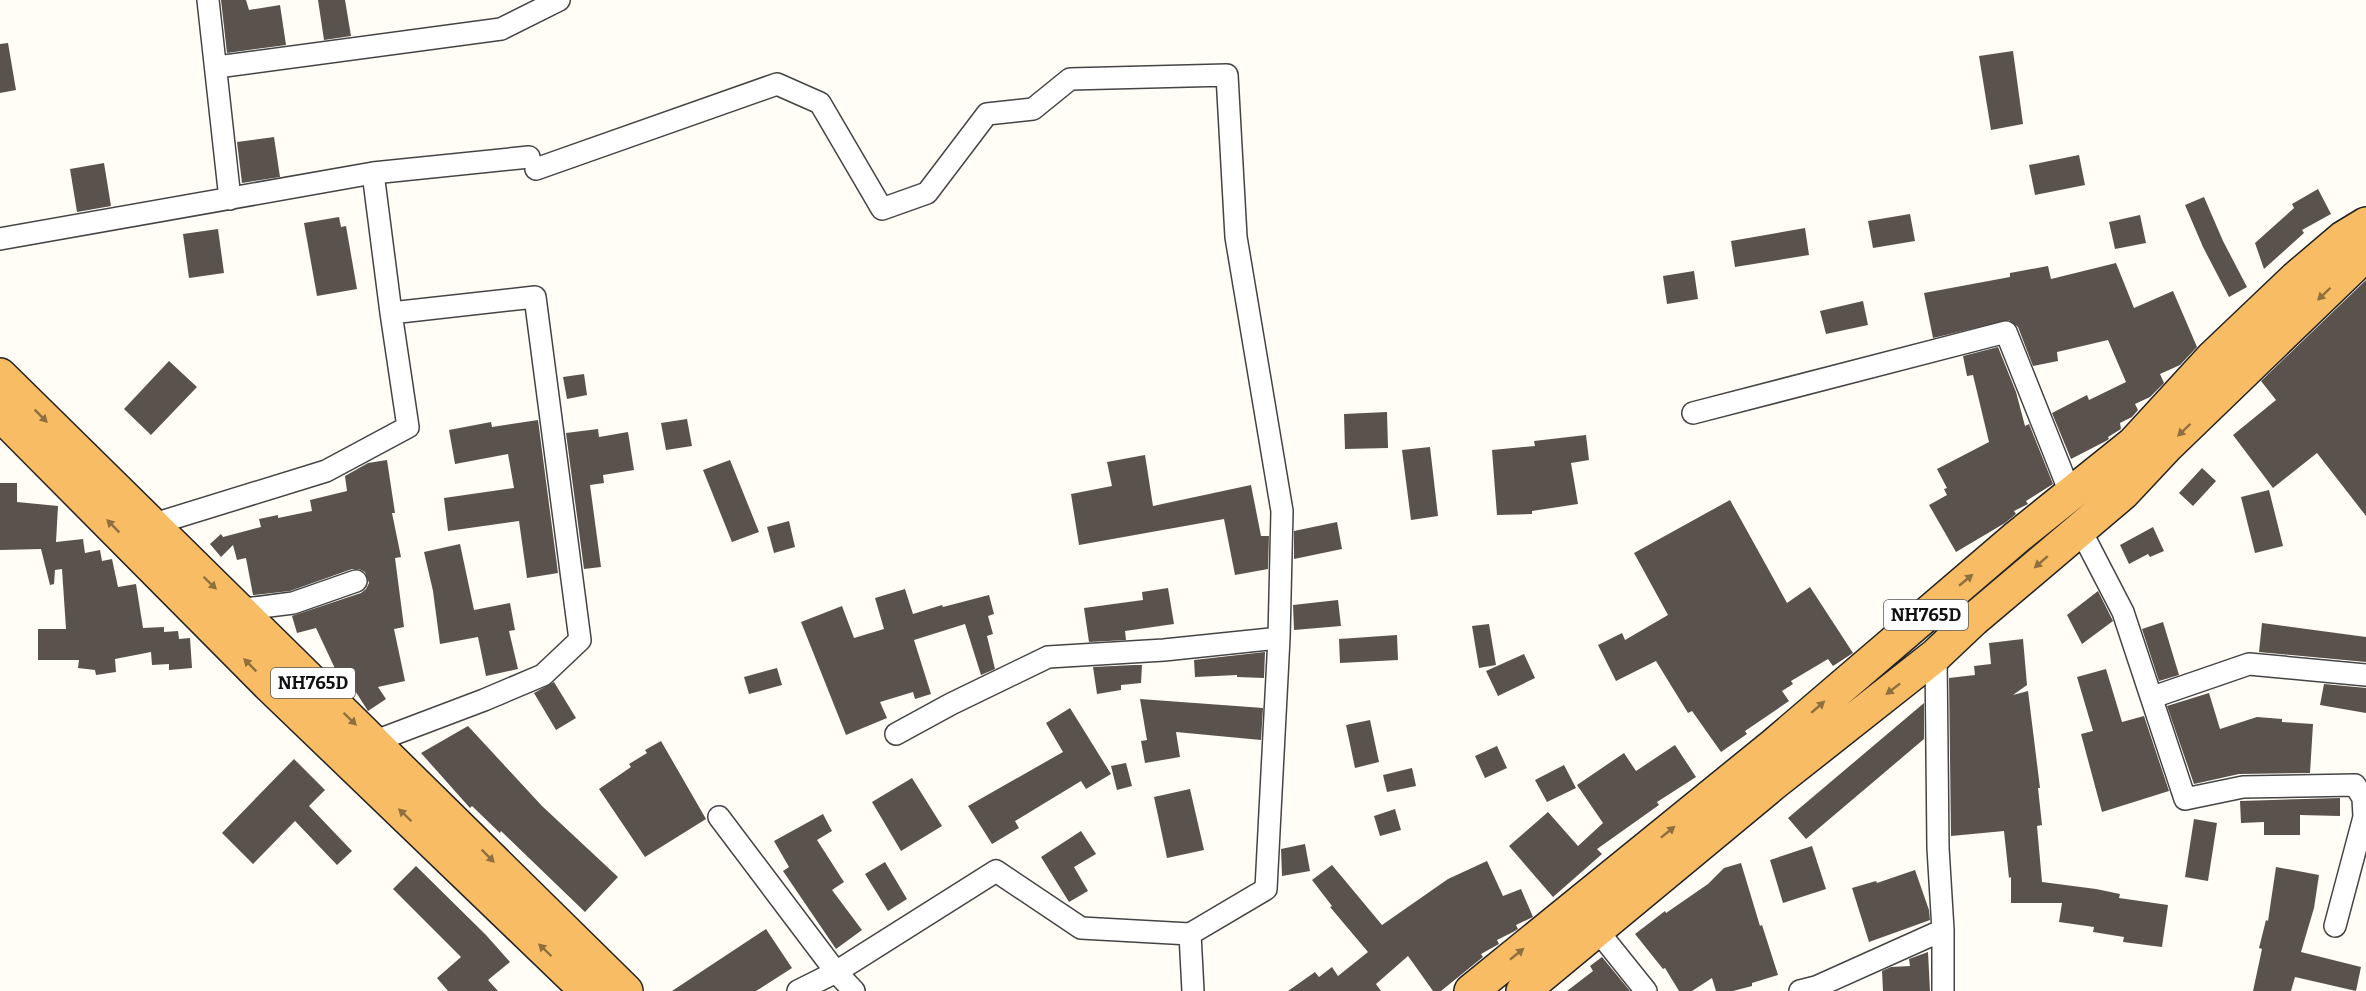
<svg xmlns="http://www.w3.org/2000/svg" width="2366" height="991" font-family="Bitter,serif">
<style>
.building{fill:#5a524d}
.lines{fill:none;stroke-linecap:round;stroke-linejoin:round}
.minor-casing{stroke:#444;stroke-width:24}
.trunk-casing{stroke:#222;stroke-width:36}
.minor{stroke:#fff;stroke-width:21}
.trunk{stroke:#f7bc64;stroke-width:33}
.oneway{fill:#906f3f}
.labels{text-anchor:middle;stroke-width:6;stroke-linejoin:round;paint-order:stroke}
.shield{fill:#fff;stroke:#585858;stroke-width:1.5}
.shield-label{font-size:18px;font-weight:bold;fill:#111}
</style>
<rect width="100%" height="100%" fill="#fffdf5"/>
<path class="building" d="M 221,0 L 246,0 L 249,10 L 280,5 L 286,45 L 227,53 Z
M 318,0 L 345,0 L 351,36 L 324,40 Z
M 8,43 L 16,90 L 0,93 L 0,44 Z
M 2013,51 L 2023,124 L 1991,130 L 1979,56 Z
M 274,137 L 280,177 L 242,183 L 237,142 Z
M 2079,155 L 2085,185 L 2035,195 L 2029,165 Z
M 104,163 L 111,206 L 77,212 L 70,169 Z
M 2318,189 L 2331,214 L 2302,230 L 2304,233 L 2264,269 L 2255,243 L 2294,208 L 2292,204 Z
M 2204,197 L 2223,241 L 2247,287 L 2229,297 L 2203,247 L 2185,205 Z
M 1910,214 L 1915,241 L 1873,248 L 1868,221 Z
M 2140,215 L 2146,243 L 2115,249 L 2109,222 Z
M 339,217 L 341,227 L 346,226 L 357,289 L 317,296 L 304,223 Z
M 1805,228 L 1809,255 L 1735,267 L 1731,241 Z
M 218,229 L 224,273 L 189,278 L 183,234 Z
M 2116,263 L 2134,308 L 2173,291 L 2197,347 L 2180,365 L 2160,374 L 2164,383 L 2150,397 L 2135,404 L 2138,410 L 2132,417 L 2120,423 L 2121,429 L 2108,437 L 2109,439 L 2106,441 L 2071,459 L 2052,413 L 2087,395 L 2089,400 L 2126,382 L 2108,340 L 2057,352 L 2058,361 L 2033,366 L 2018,327 L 2009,320 L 1933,338 L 1924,293 L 2010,277 L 2010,273 L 2048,266 L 2051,279 Z
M 1694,271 L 1698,299 L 1667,304 L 1663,276 Z
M 2366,280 L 2366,516 L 2317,453 L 2273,488 L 2233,435 L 2276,400 L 2261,381 Z
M 1863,301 L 1868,325 L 1826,334 L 1820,311 Z
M 1998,347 L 2016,392 L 2025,426 L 2029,424 L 2053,484 L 2026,501 L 2028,504 L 2014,511 L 2016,514 L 2005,523 L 1956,552 L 1929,505 L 1947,495 L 1944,489 L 1947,488 L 1937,469 L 1989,442 L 1973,375 L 1967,376 L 1963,356 Z
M 169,361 L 197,387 L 151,435 L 124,409 Z
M 584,374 L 587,395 L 567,399 L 563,377 Z
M 1387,412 L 1388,448 L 1345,449 L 1344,414 Z
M 687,419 L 692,446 L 666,450 L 661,423 Z
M 538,420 L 558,573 L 527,578 L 519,521 L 448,531 L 444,498 L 514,488 L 508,454 L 455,464 L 449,430 L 491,422 L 492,427 Z
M 598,429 L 599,437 L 628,432 L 634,470 L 603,475 L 604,483 L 590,485 L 601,567 L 584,569 L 566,433 Z
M 1586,435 L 1589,460 L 1571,463 L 1578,504 L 1532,511 L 1532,514 L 1497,515 L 1492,450 L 1535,446 L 1534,441 Z
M 1430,447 L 1438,516 L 1411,520 L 1402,450 Z
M 1145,455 L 1153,506 L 1251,485 L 1261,536 L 1269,536 L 1268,569 L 1235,575 L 1224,519 L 1079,545 L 1071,494 L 1112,486 L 1107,462 Z
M 387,460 L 395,513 L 392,513 L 401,557 L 395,558 L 404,627 L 394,629 L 405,681 L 378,687 L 386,699 L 368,711 L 343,672 L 338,675 L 316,628 L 297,633 L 292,616 L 361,593 L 366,589 L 369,583 L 365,572 L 359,569 L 352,569 L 290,591 L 253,595 L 246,558 L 237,560 L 233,545 L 221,557 L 210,544 L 221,534 L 223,537 L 261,527 L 259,519 L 278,515 L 278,518 L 312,511 L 310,500 L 347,491 L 345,476 L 368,463 Z
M 730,460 L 759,532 L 732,542 L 703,470 Z
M 2202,468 L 2216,481 L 2193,506 L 2179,493 Z
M 0,483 L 17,483 L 17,502 L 58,506 L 56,542 L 83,539 L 85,553 L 100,550 L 102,561 L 112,559 L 118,587 L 136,584 L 143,628 L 164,627 L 164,632 L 178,631 L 179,639 L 190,638 L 192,668 L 169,670 L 169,664 L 152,665 L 151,652 L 115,659 L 116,672 L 96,675 L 95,670 L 78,668 L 79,660 L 38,660 L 38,629 L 66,629 L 62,569 L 55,570 L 54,584 L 50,585 L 41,549 L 0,550 Z
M 2269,490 L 2283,546 L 2255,553 L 2241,497 Z
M 1730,500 L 1787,603 L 1810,587 L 1853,653 L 1833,666 L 1828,659 L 1791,681 L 1793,684 L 1782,691 L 1789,701 L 1745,731 L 1747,734 L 1721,752 L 1692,711 L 1688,713 L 1656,661 L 1616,681 L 1598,645 L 1622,633 L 1625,640 L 1668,615 L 1634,553 Z
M 789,521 L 795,547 L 774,553 L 767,527 Z
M 1337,522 L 1342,549 L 1294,559 L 1294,531 Z
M 2153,527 L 2164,551 L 2150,557 L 2148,554 L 2129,564 L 2120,545 Z
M 460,544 L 474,610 L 510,603 L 515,630 L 509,631 L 518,669 L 486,676 L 478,637 L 440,644 L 433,591 L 424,552 Z
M 1168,588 L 1174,624 L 1125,631 L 1126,640 L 1089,642 L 1084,608 L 1143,600 L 1142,592 Z
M 905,589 L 913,614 L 942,605 L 943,607 L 989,595 L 994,614 L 988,616 L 993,634 L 987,636 L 995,669 L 981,675 L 965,624 L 914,640 L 931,694 L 915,699 L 913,692 L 880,702 L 887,718 L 846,735 L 801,622 L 842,606 L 854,638 L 884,629 L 875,598 Z
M 2098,591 L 2113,621 L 2082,644 L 2067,615 Z
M 1338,600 L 1341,626 L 1294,630 L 1293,605 Z
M 2163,622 L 2179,675 L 2159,681 L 2142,629 Z
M 2262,623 L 2366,637 L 2366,662 L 2259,652 Z
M 1489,624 L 1496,665 L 1479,668 L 1472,626 Z
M 1397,635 L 1398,660 L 1340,663 L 1339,639 Z
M 2023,639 L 2027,685 L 2013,695 L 2028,691 L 2040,788 L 2038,788 L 2042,825 L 2037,826 L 2042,882 L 2096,889 L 2120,894 L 2119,898 L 2168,905 L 2162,947 L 2123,942 L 2124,937 L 2093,932 L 2094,927 L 2059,922 L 2062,903 L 2011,903 L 2011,877 L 2009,878 L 2004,831 L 1951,836 L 1949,678 L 1975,675 L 1974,666 L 1991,664 L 1989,643 Z
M 1265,652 L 1264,678 L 1237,677 L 1237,675 L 1195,677 L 1194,660 Z
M 1524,654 L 1535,678 L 1498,696 L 1486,671 Z
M 1134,665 L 1142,665 L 1141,683 L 1121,685 L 1121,690 L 1097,694 L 1093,667 Z
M 777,668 L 782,685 L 749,694 L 744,677 Z
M 2106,669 L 2122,722 L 2144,716 L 2169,791 L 2102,812 L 2081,734 L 2093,731 L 2077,677 Z
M 554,682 L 576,718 L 556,730 L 534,693 Z
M 2324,684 L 2366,688 L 2366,713 L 2320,705 Z
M 2209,693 L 2220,729 L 2257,717 L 2282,719 L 2282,722 L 2313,724 L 2310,773 L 2239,774 L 2194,784 L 2167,706 Z
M 1140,699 L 1263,708 L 1261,740 L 1176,732 L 1180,757 L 1145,763 L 1141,741 L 1147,740 Z
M 1924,703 L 1924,739 L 1806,839 L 1788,818 Z
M 1070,708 L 1111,774 L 1086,789 L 1081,781 L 1015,821 L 1019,828 L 992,844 L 968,806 L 1063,752 L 1046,723 Z
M 1370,720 L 1379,762 L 1355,768 L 1346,725 Z
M 468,726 L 542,806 L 618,877 L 585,912 L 501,831 L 500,833 L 472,806 L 470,808 L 421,753 Z
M 661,741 L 706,819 L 645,857 L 599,789 L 631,767 L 629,764 L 647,753 L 645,750 Z
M 1675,745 L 1696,777 L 1657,802 L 1659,805 L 1597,849 L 1602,854 L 1553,897 L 1509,846 L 1548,812 L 1578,846 L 1603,823 L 1577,785 L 1624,753 L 1636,771 Z
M 1497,746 L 1507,768 L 1485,778 L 1475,756 Z
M 294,759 L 325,790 L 309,806 L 352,851 L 337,865 L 295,821 L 253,864 L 222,833 Z
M 1126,763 L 1132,786 L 1117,790 L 1111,766 Z
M 1564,765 L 1576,788 L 1547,802 L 1535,780 Z
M 1412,768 L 1416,786 L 1387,792 L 1383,775 Z
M 912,778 L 942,826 L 901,851 L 872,802 Z
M 1190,789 L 1204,850 L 1167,858 L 1154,797 Z
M 2340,798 L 2340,816 L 2300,815 L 2300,835 L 2264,835 L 2264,822 L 2241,823 L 2240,801 Z
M 1395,809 L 1401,830 L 1380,836 L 1374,816 Z
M 823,814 L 832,831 L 817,840 L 844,882 L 832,890 L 862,930 L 836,949 L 783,871 L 789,867 L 774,841 Z
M 2194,819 L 2217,823 L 2208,881 L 2185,877 Z
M 1081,831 L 1096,854 L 1074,867 L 1088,891 L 1069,902 L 1041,857 Z
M 1305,844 L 1310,871 L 1282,876 L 1281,849 Z
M 1812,846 L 1826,889 L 1783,903 L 1770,860 Z
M 1487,861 L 1503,896 L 1521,889 L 1533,917 L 1516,925 L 1518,929 L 1513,932 L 1497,940 L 1499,944 L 1481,954 L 1483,957 L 1441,991 L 1433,991 L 1408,956 L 1376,984 L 1381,991 L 1288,991 L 1315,972 L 1319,977 L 1332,967 L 1338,976 L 1368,952 L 1330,907 L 1332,906 L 1312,880 L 1332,865 L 1382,925 L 1448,879 Z
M 885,862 L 907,899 L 888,911 L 865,874 Z
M 1741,863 L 1760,926 L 1762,925 L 1778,975 L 1752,983 L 1752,986 L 1733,991 L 1716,991 L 1712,978 L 1692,991 L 1679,991 L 1665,968 L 1663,969 L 1635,934 L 1665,911 L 1666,913 L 1708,884 L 1724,868 Z
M 416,866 L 486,935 L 510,962 L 488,980 L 498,991 L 448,991 L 437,978 L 461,957 L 393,889 Z
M 2276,867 L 2319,875 L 2314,908 L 2301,952 L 2361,967 L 2356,991 L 2295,977 L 2291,991 L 2253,991 L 2262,949 L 2259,948 L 2266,920 L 2268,921 Z
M 1915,870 L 1929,910 L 1930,920 L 1869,942 L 1852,888 L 1876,881 L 1877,883 Z
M 766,929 L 792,968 L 756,991 L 672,991 Z
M 1928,952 L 1930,991 L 1883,991 L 1882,971 L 1891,967 L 1910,966 L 1909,959 Z
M 1602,957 L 1630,991 L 1567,991 L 1593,971 L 1590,966 Z"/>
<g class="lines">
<defs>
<path id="minor" d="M 208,0 L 230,199
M 217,67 L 501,29 L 559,0
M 536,169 L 777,84 L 820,103 L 882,209 L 927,193 L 987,114 L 1033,109 L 1070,79 L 1227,75 L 1236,237 L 1282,511 L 1279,638
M 0,239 L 373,173 L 529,157
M 1693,413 L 2006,332 L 2071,495
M 151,525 L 326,471 L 408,427 L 391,313 L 373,173
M 2080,529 L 2123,612 L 2185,799 L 2243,787 L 2355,785 L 2363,798 L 2364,817 L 2335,926
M 238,610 L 293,603 L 356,581
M 1936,655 L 1938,848 L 1943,930 L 1943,991
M 2153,697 L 2249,664 L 2366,675
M 896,734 L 951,704 L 1048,657 L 1164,650 L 1279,638 L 1266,889 L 1190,934
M 373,742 L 484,700 L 543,675 L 580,640 L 535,297 L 391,313
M 719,817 L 836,972 L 854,991
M 1597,930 L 1646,991
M 798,991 L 836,972 L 996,871 L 1081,928 L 1190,934 L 1193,991
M 1800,991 L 1816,987 L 1943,930"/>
<path id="trunk" d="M 0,375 L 626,991
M 0,414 L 268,684 L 587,991
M 1471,991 L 1774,745 L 2017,537 L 2134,443 L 2213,357 L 2296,278 L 2343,238 L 2366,224
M 1523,991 L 1774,783 L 1936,655 L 1973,620 L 2123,493 L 2168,445 L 2366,254"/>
</defs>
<use href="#minor" class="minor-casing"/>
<use href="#trunk" class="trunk-casing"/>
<use href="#minor" class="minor"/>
<use href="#trunk" class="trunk"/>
</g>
<defs><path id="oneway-solid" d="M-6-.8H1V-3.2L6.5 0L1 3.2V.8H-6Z" transform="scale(1.5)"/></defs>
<g class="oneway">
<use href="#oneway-solid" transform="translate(2324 294) rotate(136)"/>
<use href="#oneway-solid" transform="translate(41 416) rotate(45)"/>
<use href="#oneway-solid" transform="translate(2184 430) rotate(136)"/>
<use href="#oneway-solid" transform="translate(113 526) rotate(-135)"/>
<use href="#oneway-solid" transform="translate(2041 562) rotate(139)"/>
<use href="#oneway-solid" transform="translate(1966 580) rotate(-40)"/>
<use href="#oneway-solid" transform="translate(210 583) rotate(44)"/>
<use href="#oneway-solid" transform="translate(250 665) rotate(-135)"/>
<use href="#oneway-solid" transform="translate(1893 689) rotate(142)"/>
<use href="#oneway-solid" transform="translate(1818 707) rotate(-41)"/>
<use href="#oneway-solid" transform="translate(350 719) rotate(44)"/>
<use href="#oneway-solid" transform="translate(405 815) rotate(-136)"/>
<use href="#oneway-solid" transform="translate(1668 832) rotate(-39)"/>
<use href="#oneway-solid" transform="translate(488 856) rotate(45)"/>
<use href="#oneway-solid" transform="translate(545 950) rotate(-136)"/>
<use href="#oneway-solid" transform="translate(1517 954) rotate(-39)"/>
</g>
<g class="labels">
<g class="shield">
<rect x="1884" y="600" width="84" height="30" rx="4.5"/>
<rect x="271" y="668" width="84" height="30" rx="4.5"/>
</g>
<g class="shield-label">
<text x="1926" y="621">NH765D</text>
<text x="313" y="689">NH765D</text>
</g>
</g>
</svg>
